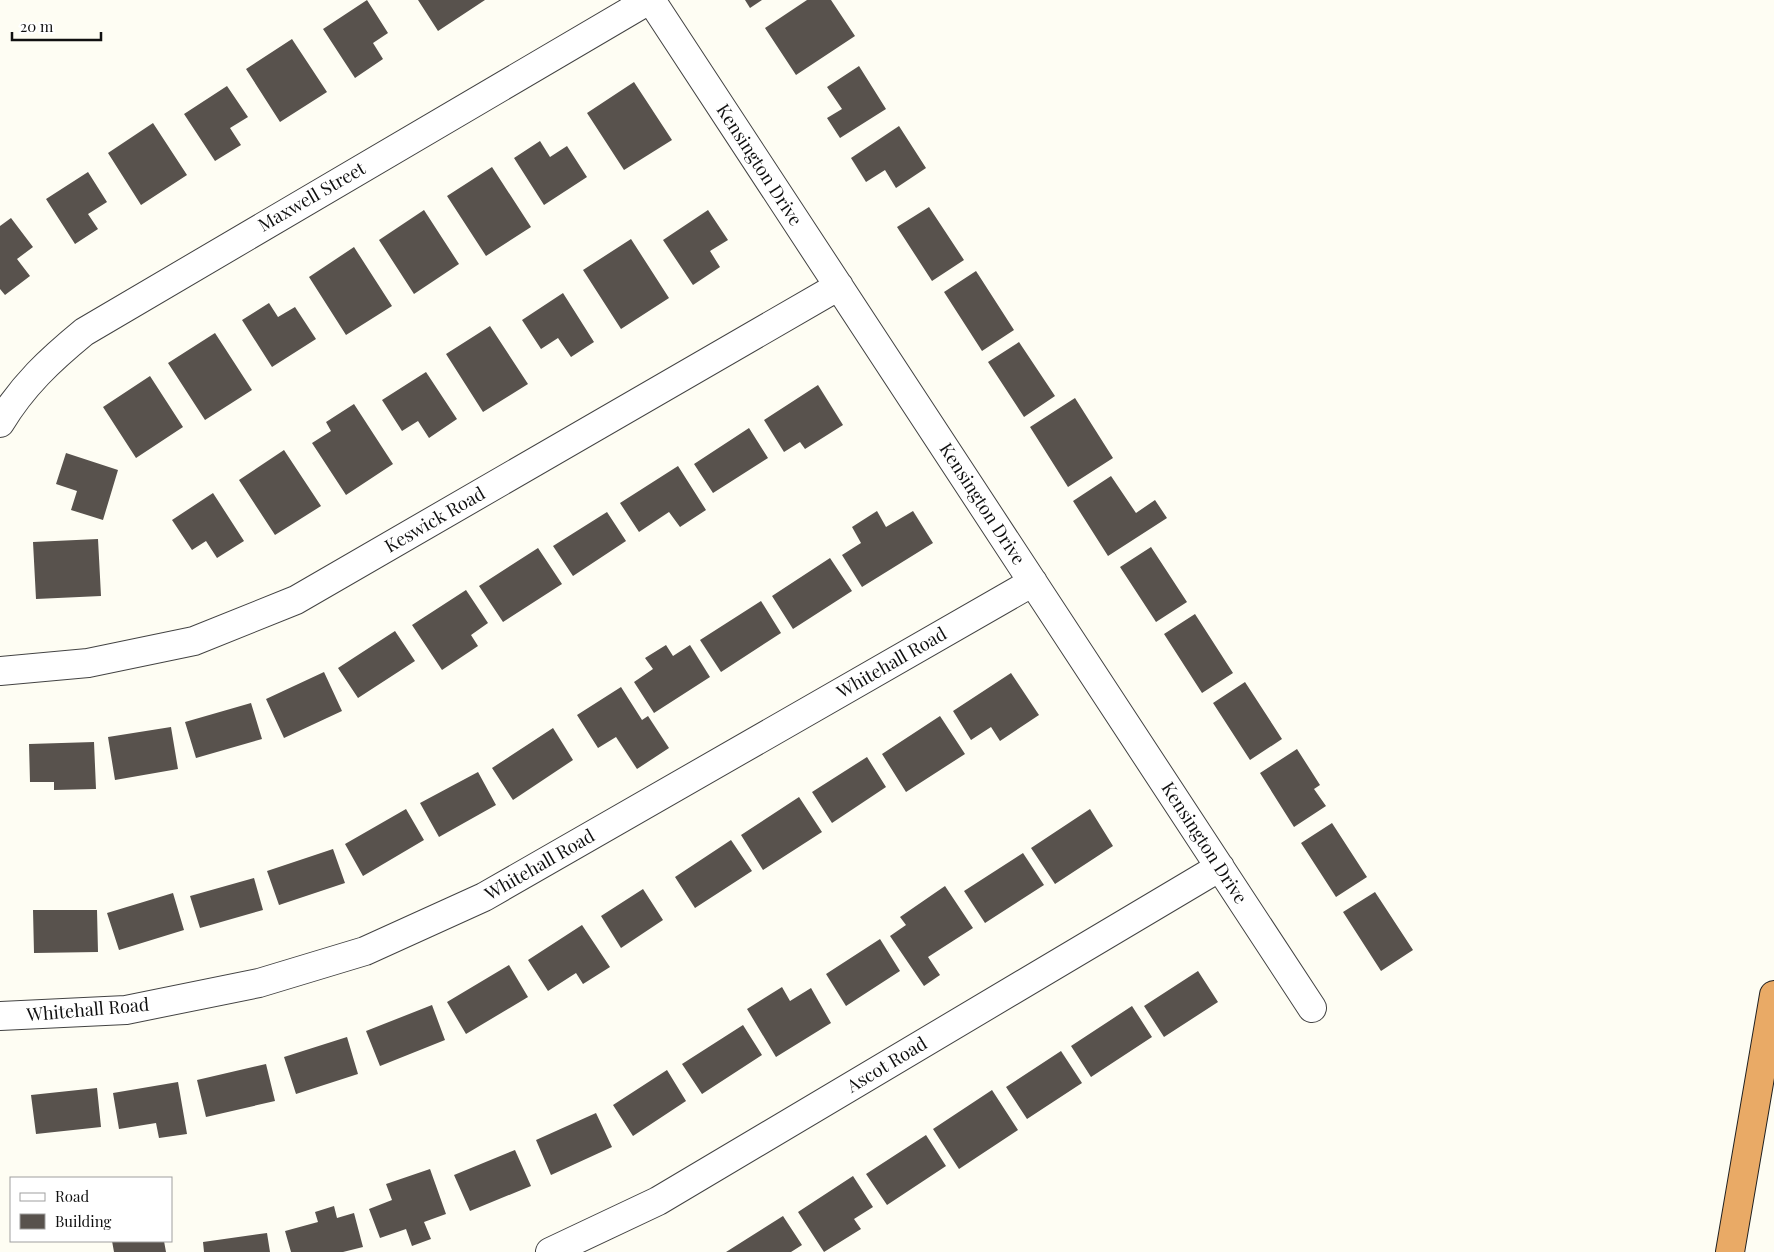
<svg xmlns="http://www.w3.org/2000/svg" width="1774" height="1252" font-family="'Playfair Display',serif">
<style>
.building{fill:#58524d}
.lines{fill:none;stroke-linecap:round;stroke-linejoin:round}
.street-casing{stroke:#434343;stroke-width:30}
.highway-casing{stroke:#212121;stroke-width:30}
.street{stroke:#fff;stroke-width:28}
.highway{stroke:#e9aa66;stroke-width:28}
.labels{text-anchor:middle;stroke-width:5;stroke-linejoin:round;paint-order:stroke}
.street-label{font-size:18px;fill:#101010;stroke:#fff}
</style>
<rect width="100%" height="100%" fill="#fefdf3"/>
<path class="building" d="M 367,0 L 388,33 L 373,43 L 383,59 L 355,78 L 323,29 Z
M 418,0 L 485,0 L 438,31 Z
M 745,0 L 762,0 L 750,8 Z
M 807,0 L 831,0 L 855,36 L 796,75 L 765,28 Z
M 292,39 L 327,92 L 280,122 L 246,69 Z
M 859,66 L 886,109 L 840,138 L 827,118 L 842,109 L 827,87 Z
M 634,82 L 672,140 L 624,170 L 587,113 Z
M 227,86 L 248,117 L 230,128 L 241,145 L 215,161 L 184,114 Z
M 153,123 L 187,175 L 141,205 L 108,153 Z
M 899,126 L 926,168 L 896,188 L 885,170 L 866,182 L 851,158 Z
M 540,141 L 550,157 L 567,146 L 587,177 L 544,205 L 514,158 Z
M 492,167 L 531,227 L 486,256 L 447,196 Z
M 88,172 L 107,202 L 88,214 L 98,229 L 75,244 L 46,199 Z
M 929,207 L 964,260 L 932,281 L 897,227 Z
M 424,210 L 459,264 L 414,294 L 379,240 Z
M 708,210 L 728,240 L 710,251 L 720,267 L 693,285 L 663,240 Z
M 11,218 L 33,247 L 17,259 L 30,276 L 5,295 L 0,289 L 0,226 Z
M 631,239 L 669,298 L 621,329 L 583,270 Z
M 354,247 L 392,306 L 346,335 L 309,277 Z
M 976,271 L 1014,330 L 982,351 L 944,292 Z
M 563,293 L 594,342 L 571,357 L 558,338 L 541,349 L 522,320 Z
M 269,303 L 278,317 L 295,307 L 316,339 L 272,367 L 242,320 Z
M 490,326 L 528,384 L 483,412 L 446,354 Z
M 215,333 L 252,390 L 205,420 L 168,363 Z
M 1019,342 L 1055,396 L 1024,417 L 988,362 Z
M 426,372 L 457,419 L 429,438 L 418,421 L 402,431 L 382,400 Z
M 150,376 L 183,427 L 136,458 L 103,407 Z
M 818,385 L 843,425 L 805,449 L 800,442 L 784,452 L 764,420 Z
M 1075,398 L 1113,458 L 1068,487 L 1030,427 Z
M 354,404 L 393,464 L 346,495 L 312,443 L 331,431 L 326,422 Z
M 749,428 L 768,458 L 713,493 L 694,464 Z
M 284,450 L 321,506 L 275,535 L 239,480 Z
M 66,453 L 118,470 L 103,520 L 71,510 L 77,491 L 56,484 Z
M 678,466 L 706,510 L 680,527 L 669,512 L 639,532 L 620,503 Z
M 1111,476 L 1136,513 L 1155,500 L 1167,518 L 1108,556 L 1073,501 Z
M 213,493 L 244,541 L 217,558 L 206,541 L 192,550 L 172,520 Z
M 877,511 L 886,527 L 913,511 L 933,543 L 862,587 L 842,555 L 861,543 L 852,527 Z
M 607,512 L 626,541 L 573,576 L 553,546 Z
M 98,539 L 101,596 L 36,599 L 33,542 Z
M 1151,547 L 1187,602 L 1156,622 L 1120,567 Z
M 538,548 L 562,584 L 503,622 L 479,586 Z
M 830,558 L 852,591 L 793,629 L 772,596 Z
M 466,590 L 488,623 L 471,635 L 478,646 L 442,670 L 412,625 Z
M 761,601 L 781,633 L 721,672 L 700,640 Z
M 1195,614 L 1233,673 L 1202,693 L 1164,634 Z
M 395,631 L 415,661 L 358,698 L 338,668 Z
M 666,645 L 673,656 L 690,645 L 710,677 L 654,713 L 634,682 L 653,669 L 645,658 Z
M 324,672 L 342,711 L 284,738 L 266,699 Z
M 1011,673 L 1039,715 L 1000,741 L 991,727 L 971,740 L 953,711 Z
M 1245,682 L 1282,739 L 1250,760 L 1213,703 Z
M 621,687 L 642,720 L 648,716 L 669,748 L 637,769 L 616,737 L 598,748 L 577,715 Z
M 251,703 L 262,739 L 196,758 L 185,722 Z
M 940,716 L 965,754 L 906,792 L 882,754 Z
M 171,727 L 178,769 L 115,780 L 108,737 Z
M 553,728 L 573,760 L 513,800 L 492,768 Z
M 94,742 L 96,789 L 54,790 L 54,782 L 30,782 L 29,744 Z
M 1297,749 L 1320,785 L 1314,789 L 1326,806 L 1294,827 L 1260,773 Z
M 867,757 L 886,787 L 832,823 L 812,792 Z
M 478,772 L 496,805 L 439,837 L 420,803 Z
M 799,797 L 822,832 L 763,870 L 741,835 Z
M 406,809 L 424,840 L 363,876 L 345,844 Z
M 1090,809 L 1113,846 L 1055,884 L 1031,848 Z
M 1332,823 L 1367,877 L 1336,897 L 1301,843 Z
M 731,840 L 752,871 L 695,908 L 675,877 Z
M 333,849 L 345,883 L 279,905 L 267,871 Z
M 1023,853 L 1044,885 L 985,923 L 964,891 Z
M 254,878 L 263,910 L 200,928 L 190,896 Z
M 945,886 L 973,928 L 928,957 L 940,975 L 924,986 L 890,936 L 906,925 L 900,917 Z
M 643,889 L 663,920 L 621,948 L 601,916 Z
M 1375,892 L 1413,950 L 1381,971 L 1343,912 Z
M 173,893 L 184,930 L 119,950 L 107,913 Z
M 33,910 L 97,910 L 98,952 L 34,953 Z
M 582,925 L 610,967 L 583,984 L 576,973 L 548,991 L 528,960 Z
M 880,939 L 900,971 L 846,1006 L 826,974 Z
M 509,965 L 528,997 L 466,1034 L 447,1002 Z
M 1198,971 L 1218,1002 L 1164,1037 L 1144,1006 Z
M 782,987 L 790,1001 L 811,988 L 831,1023 L 776,1057 L 747,1009 Z
M 432,1005 L 445,1040 L 380,1066 L 366,1031 Z
M 1132,1006 L 1152,1037 L 1091,1077 L 1071,1046 Z
M 743,1025 L 762,1055 L 702,1094 L 682,1064 Z
M 347,1037 L 358,1074 L 296,1094 L 284,1057 Z
M 1061,1051 L 1082,1083 L 1027,1119 L 1006,1087 Z
M 266,1064 L 275,1101 L 206,1117 L 197,1080 Z
M 667,1070 L 686,1101 L 633,1136 L 613,1105 Z
M 178,1082 L 187,1134 L 159,1138 L 156,1123 L 119,1129 L 113,1093 Z
M 97,1088 L 101,1127 L 36,1134 L 31,1095 Z
M 992,1090 L 1018,1130 L 959,1169 L 933,1129 Z
M 596,1113 L 612,1147 L 551,1175 L 536,1140 Z
M 926,1135 L 946,1166 L 887,1205 L 866,1174 Z
M 515,1150 L 531,1186 L 470,1211 L 454,1175 Z
M 430,1169 L 446,1214 L 424,1222 L 431,1239 L 412,1246 L 406,1229 L 380,1238 L 369,1209 L 392,1200 L 386,1184 Z
M 853,1176 L 873,1207 L 854,1219 L 861,1229 L 824,1252 L 798,1212 Z
M 334,1206 L 337,1218 L 354,1213 L 363,1247 L 343,1252 L 291,1252 L 285,1231 L 318,1222 L 315,1212 Z
M 783,1216 L 802,1245 L 791,1252 L 726,1252 Z
M 267,1233 L 270,1252 L 204,1252 L 203,1242 Z
M 112,1241 L 164,1241 L 166,1252 L 114,1252 Z"/>
<g class="lines">
<defs>
<path id="street" d="M 651,0 L 1312,1008
M 0,423 C 23,385 50,360 84,332 L 649,0
M 0,671 L 88,663 L 194,641 L 296,600 L 839,286
M 0,1016 L 126,1010 L 259,983 L 365,951 L 484,897 L 1033,582
M 550,1252 L 658,1201 L 1220,867"/>
<path id="highway" d="M 1730,1252 L 1774,995"/>
</defs>
<use href="#street" class="street-casing"/>
<use href="#highway" class="highway-casing"/>
<use href="#street" class="street"/>
<use href="#highway" class="highway"/>
</g>
<g class="labels">
<g class="street-label">
<text transform="translate(759 165) rotate(57)" y="6">Kensington Drive</text>
<text transform="translate(312 197) rotate(-30)" y="6">Maxwell Street</text>
<text transform="translate(982 504) rotate(57)" y="6">Kensington Drive</text>
<text transform="translate(435 520) rotate(-30)" y="6">Keswick Road</text>
<text transform="translate(892 663) rotate(-30)" y="6">Whitehall Road</text>
<text transform="translate(1204 843) rotate(57)" y="6">Kensington Drive</text>
<text transform="translate(540 865) rotate(-30)" y="6">Whitehall Road</text>
<text transform="translate(88 1010) rotate(-5)" y="6">Whitehall Road</text>
<text transform="translate(887 1065) rotate(-31)" y="6">Ascot Road</text>
</g>
</g>
<rect x="10" y="1177" width="162" height="65" fill="#ffffff" stroke="#9f9f9f"/>
<rect x="20" y="1193" width="25" height="8" fill="#ffffff" stroke="#9f9f9f"/>
<text x="55" y="1202" font-size="15" fill="#101010">Road</text>
<rect x="20" y="1214" width="25" height="15" fill="#58524d" stroke="#9f9f9f"/>
<text x="55" y="1227" font-size="15" fill="#101010">Building</text>
<path d="M12 32v8h89v-8" fill="none" stroke="#101010" stroke-width="2.5"/>
<text x="20" y="32" font-size="15" fill="#101010" stroke="#ffffff" stroke-width="4" paint-order="stroke">20 m</text>
</svg>
